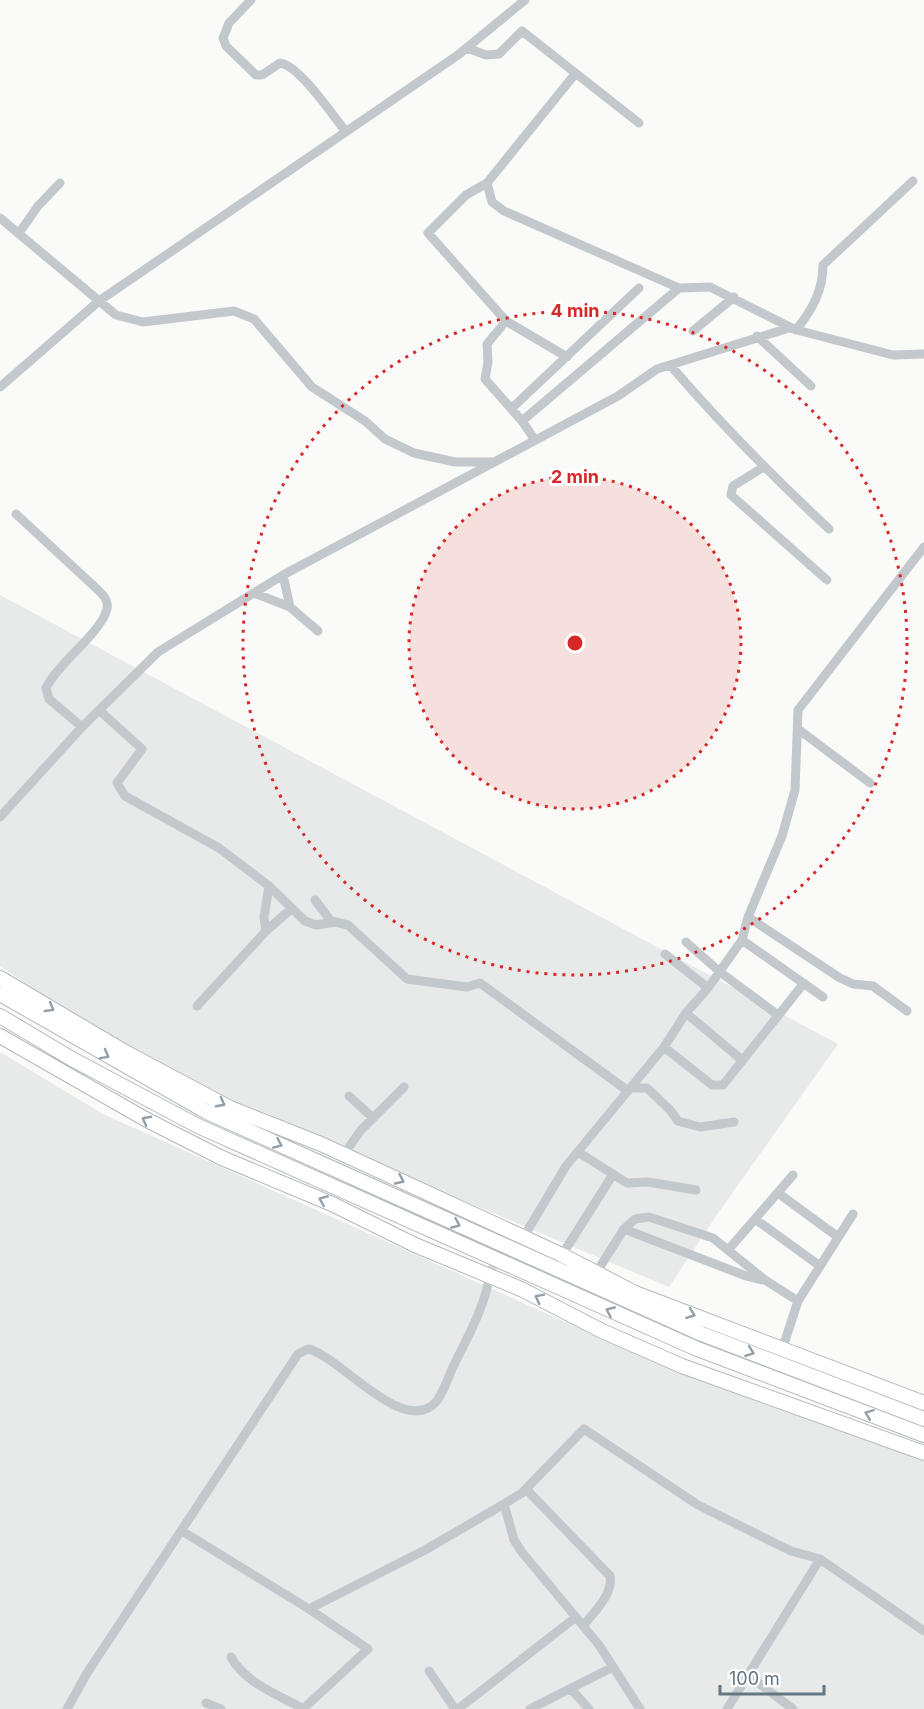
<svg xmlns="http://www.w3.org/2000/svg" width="924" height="1709" font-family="Inter,sans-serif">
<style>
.built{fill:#e8e9e9}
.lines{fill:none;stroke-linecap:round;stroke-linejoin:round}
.minor-tunnel{stroke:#d5d9db;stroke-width:9;stroke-dasharray:9 4.5;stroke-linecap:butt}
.highway-casing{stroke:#b4b9bd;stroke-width:16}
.minor{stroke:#c3c8cc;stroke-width:9}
.highway{stroke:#fff;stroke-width:14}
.oneway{stroke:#939fa8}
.ring{fill:none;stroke:#d62828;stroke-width:3;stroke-dasharray:3 6}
.centre{fill:#d62828;stroke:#fff;stroke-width:3}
.ring-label{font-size:18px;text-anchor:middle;font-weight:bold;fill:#d62828;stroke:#fff;stroke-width:6;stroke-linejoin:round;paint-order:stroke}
</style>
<rect width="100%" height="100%" fill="#fafaf8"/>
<path class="built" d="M 0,595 L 838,1044 L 716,1216 L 669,1287 L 254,1113 L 98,1033 L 0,966 Z
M 0,1052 L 103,1114 L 561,1320 L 924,1460 L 924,1709 L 0,1709 Z"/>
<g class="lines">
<path class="minor-tunnel" d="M 491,1271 L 507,1239"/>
<defs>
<path id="highway" d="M 0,978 L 125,1052 L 230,1108 L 321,1144 L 562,1255 L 635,1293 L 924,1403
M 0,994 L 207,1112 L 702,1334 L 924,1419
M 0,1016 L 72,1059 L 198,1126 L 695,1348 L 924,1435
M 0,1036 L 147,1120 L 222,1158 L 332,1204 L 415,1245 L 521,1289 L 602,1331 L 682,1366 L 924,1453"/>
</defs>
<use href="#highway" class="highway-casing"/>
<path class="minor" d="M 251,0 L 229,23 L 223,38 L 226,46 L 256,75 L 262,75 L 280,63 C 299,65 334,117 346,132
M 467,48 L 486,55 L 499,54 L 522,31 L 639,123
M 487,183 L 492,202 L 504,211 L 679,288
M 0,218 L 116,315 L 143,322 L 234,311 L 254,319 L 312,387 L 365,421 L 385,439 L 414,453 L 455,462 L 492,462
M 19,233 L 38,206 L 60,183
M 506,321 L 487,344 L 488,362 L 485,379 L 522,421 L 535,440
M 693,331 L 734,297
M 757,336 L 811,386
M 567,357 L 506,321 L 428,233 L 466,195 L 487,183 L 575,74
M 670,365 C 720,423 773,477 829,529
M 0,387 L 99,301 L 458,55 L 525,0
M 512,408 L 639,288
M 522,421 L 679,288 L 710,287 L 796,330 C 812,310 823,291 823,265 L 913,181
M 762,468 L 733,486 L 731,495 L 827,580
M 16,514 L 97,589 C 102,594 109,600 107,609 C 101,633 58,663 46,688 L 49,699 L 82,727
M 283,575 L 290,607
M 254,593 L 290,607 L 318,631
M 99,710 L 142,749 L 117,783 L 125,796 L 219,848 L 269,886 L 305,921 L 316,925 L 336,922
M 798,729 L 870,783
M 0,817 L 82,727 L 158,652 L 283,575 L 618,396 L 657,369 L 789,328 L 893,355 L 924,354
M 315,900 L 331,921 L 348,925 L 407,979 L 467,987 L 480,983 L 628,1091
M 748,917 L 840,978 L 853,984 L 873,986 L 907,1011
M 266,931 L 264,917 L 269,886
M 742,940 L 823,997
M 686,942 L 720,972 L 778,1015
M 665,954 L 708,988
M 197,1006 L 266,931 L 291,909
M 686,1013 L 742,1060
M 664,1047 L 712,1085 L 723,1085 L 804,983
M 631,1088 L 647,1088 L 670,1110 L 678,1121 L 700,1127 L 734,1122
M 349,1096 L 373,1118
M 578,1152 L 627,1183 L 648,1182 L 696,1190
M 344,1154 L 361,1130 L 404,1087
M 778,1193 L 838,1237
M 755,1219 L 820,1266
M 624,1229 L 746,1276 L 762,1280
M 523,1238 L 566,1166 L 664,1047 L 686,1013 L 708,988 L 742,940 L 748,917 L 782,836 L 795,790 L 798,710 L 924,547
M 729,1249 L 793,1175
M 562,1255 L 612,1176
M 596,1273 L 624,1229 L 635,1219 L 649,1217 L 713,1238 L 765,1280 L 798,1301
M 782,1350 L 798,1301 L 853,1214
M 526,1489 L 610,1576 C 613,1595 595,1610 584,1625
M 504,1504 L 522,1493 L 584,1429 L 698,1505 L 791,1551 L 820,1559 L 924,1631
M 182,1531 L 309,1609 L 425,1550 L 504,1504 L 514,1540 L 521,1551 L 599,1645 L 640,1709
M 231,1657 C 245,1683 278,1695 304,1709
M 429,1671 L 455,1709
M 749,1676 L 793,1709
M 571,1689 L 589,1709
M 206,1703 L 221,1709
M 67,1709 L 87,1673 L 298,1354 L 308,1349 C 340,1356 402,1436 435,1403 C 443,1395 448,1377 453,1367 C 467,1338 486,1305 490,1273
M 303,1709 L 368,1649 L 309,1609
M 458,1709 L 576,1617
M 530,1709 L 613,1667
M 727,1709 L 820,1559"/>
<use href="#highway" class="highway"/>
</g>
<defs><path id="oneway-chevron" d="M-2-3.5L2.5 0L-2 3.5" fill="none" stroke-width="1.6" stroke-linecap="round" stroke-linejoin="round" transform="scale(1.5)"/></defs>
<g class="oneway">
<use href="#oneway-chevron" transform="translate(50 1008) rotate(30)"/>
<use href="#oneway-chevron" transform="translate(105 1055) rotate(29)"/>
<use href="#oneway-chevron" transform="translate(221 1103) rotate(28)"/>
<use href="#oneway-chevron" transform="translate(146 1120) rotate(-152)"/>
<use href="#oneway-chevron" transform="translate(278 1144) rotate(24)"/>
<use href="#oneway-chevron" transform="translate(400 1180) rotate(25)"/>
<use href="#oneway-chevron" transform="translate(323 1200) rotate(-158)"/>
<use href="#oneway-chevron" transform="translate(456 1224) rotate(24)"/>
<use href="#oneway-chevron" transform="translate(539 1298) rotate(-153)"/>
<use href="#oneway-chevron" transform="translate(610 1311) rotate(-156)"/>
<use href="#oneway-chevron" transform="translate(691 1314) rotate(20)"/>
<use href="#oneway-chevron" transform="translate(750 1352) rotate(21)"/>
<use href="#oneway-chevron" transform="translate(869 1414) rotate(-159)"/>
</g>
<circle cx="575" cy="643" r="166" fill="#d62828" fill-opacity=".12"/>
<g class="ring">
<circle cx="575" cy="643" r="166"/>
<circle cx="575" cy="643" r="332"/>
</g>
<circle cx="575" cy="643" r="9" class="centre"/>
<g class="ring-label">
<text x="575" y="317">4 min</text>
<text x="575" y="483">2 min</text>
</g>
<path d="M720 1685v9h104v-9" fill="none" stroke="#657683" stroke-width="3"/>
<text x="729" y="1685" font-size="18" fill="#657683" stroke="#ffffff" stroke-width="4.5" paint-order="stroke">100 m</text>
</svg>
